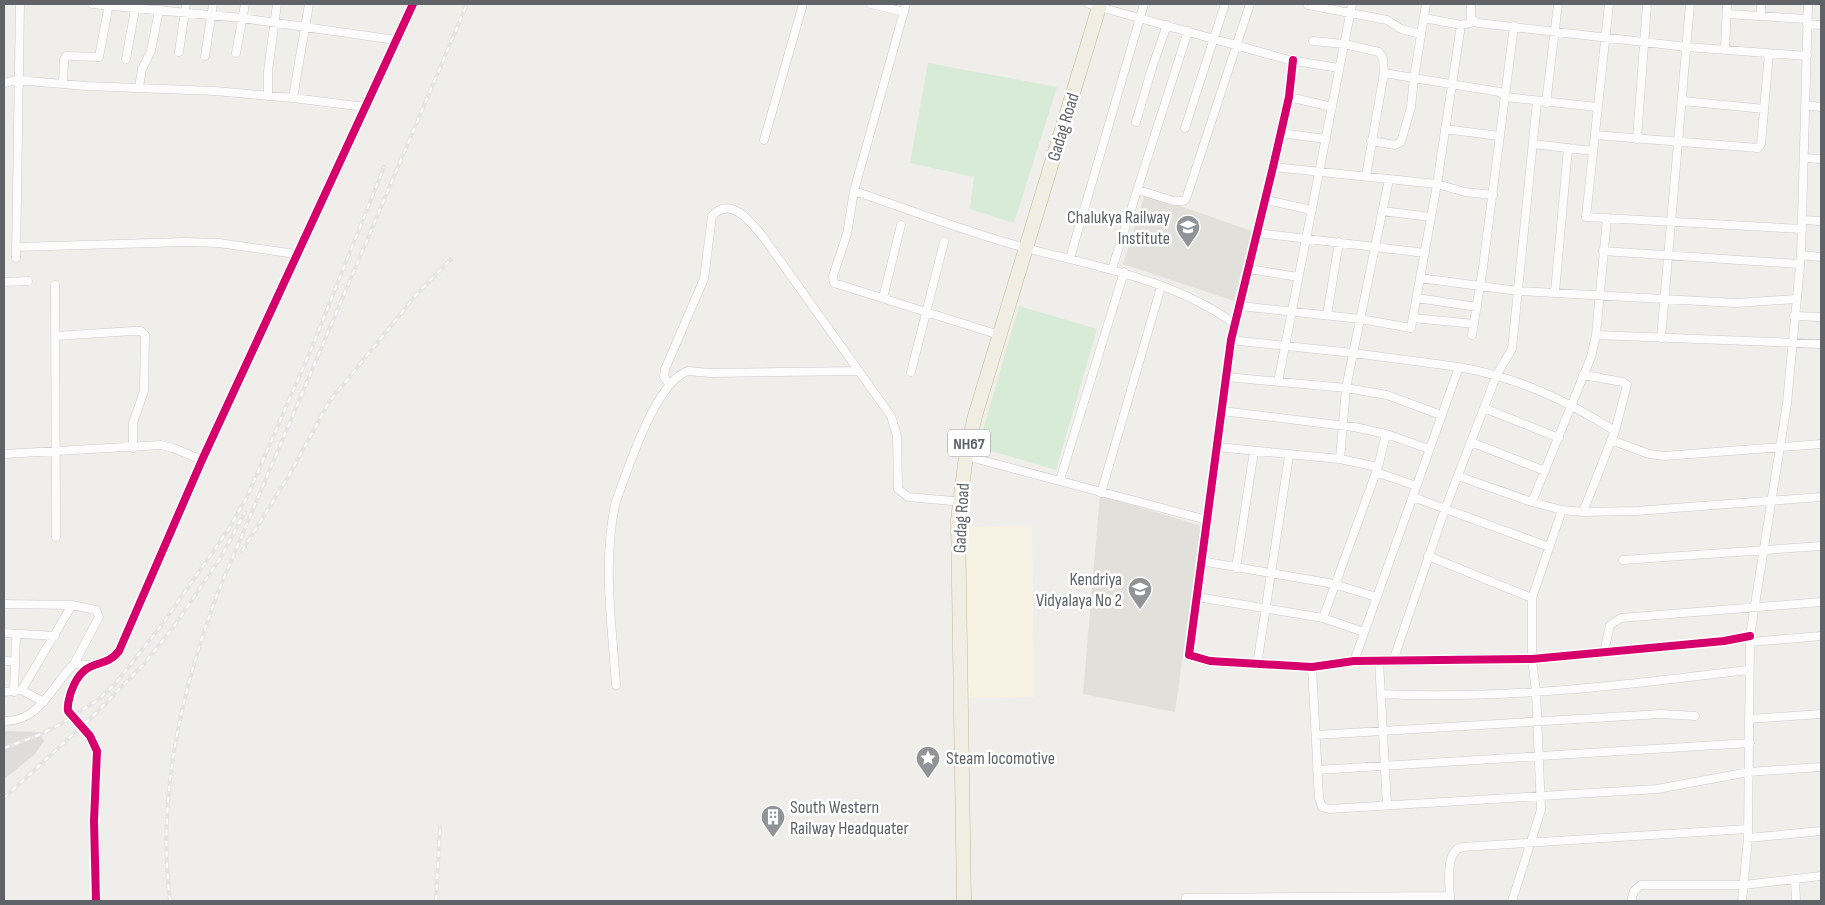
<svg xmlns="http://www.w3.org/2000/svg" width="1825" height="905" font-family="'Sofia Sans Condensed',sans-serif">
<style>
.commercial{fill:#f7f3e4}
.industrial{fill:#dfddda}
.education{fill:#e2e0da}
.green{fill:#d8ebd6}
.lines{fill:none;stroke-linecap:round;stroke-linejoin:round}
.street-casing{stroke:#cbcccc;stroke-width:9}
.highway-casing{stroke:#c8b996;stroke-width:15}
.street{stroke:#fdfcfc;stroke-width:8}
.highway{stroke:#f0ede3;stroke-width:14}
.rail-casing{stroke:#e4e4e4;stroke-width:4}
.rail{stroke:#fff;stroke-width:2;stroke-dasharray:5.5;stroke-linecap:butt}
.cycleway-casing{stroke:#fff;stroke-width:11}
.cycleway{stroke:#d6006c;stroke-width:8}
.labels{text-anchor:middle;stroke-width:5;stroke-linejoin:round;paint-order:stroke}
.shield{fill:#fff;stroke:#8f9295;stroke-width:1}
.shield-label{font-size:16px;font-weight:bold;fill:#5f6368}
.street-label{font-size:18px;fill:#5f6368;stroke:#fff}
.poi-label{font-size:18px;fill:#5f6368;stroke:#fff;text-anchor:end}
</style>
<rect width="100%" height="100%" fill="#efeeea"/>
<path class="commercial" d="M 1032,526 L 1034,697 L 968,698 L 966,527 Z"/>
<path class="industrial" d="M 4,731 L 39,732 L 44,741 L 34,755 L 4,779 Z"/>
<path class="education" d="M 1145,194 L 1252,231 L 1234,301 L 1123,264 Z
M 1100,495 L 1201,526 L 1175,712 L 1083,694 Z"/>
<path class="green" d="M 928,63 L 1057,87 L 1014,223 L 970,209 L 974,177 L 910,163 Z
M 1019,306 L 1097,329 L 1056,470 L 978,447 Z"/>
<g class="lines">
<defs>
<path id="street" d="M 92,4 L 242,18 L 396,40
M 871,4 L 904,12
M 906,4 L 854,191 C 911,210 968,233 1026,248 C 1098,267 1174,280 1235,324
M 1089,4 L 1289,60 L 1339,68
M 1471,4 L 1471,19 L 1478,23 L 1687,47 L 1807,56
M 1609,4 L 1586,217 L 1802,229
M 1761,4 L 1761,15
M 1308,5 L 1387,20 L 1401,29 L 1421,34
M 1727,14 L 1807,19
M 1424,18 L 1461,25 L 1474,22
M 1807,24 L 1821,25
M 1313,41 L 1344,44 L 1379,52 L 1383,58 L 1384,73
M 1725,50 L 1727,4
M 179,52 L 186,4
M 236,53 L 245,4
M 205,56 L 213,4
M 126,59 L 136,4
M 1293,60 L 1289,97 L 1273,167 L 1231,340 L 1189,655 L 1210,661 L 1312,667 L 1354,661 L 1532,659 L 1724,641 L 1750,636
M 4,83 L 17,80 L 86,86 L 215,91 L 293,98 L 365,107
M 63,84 L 64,60 L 66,56 L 99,57 L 109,4
M 139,88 L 142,69 L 151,51 L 159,10
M 268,96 L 268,71 L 277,4
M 1289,97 L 1332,107
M 293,98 L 309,4
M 1683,101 L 1764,109
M 1546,103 L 1558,4
M 1805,105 L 1821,107
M 1136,122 L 1152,68 L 1167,25
M 1185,128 L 1225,4
M 1445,129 L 1499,136
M 1280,133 L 1326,139
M 1595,135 L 1758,148 L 1761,144 L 1769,53
M 1637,139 L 1647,4
M 764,140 L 803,4
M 1371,141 L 1395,145 L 1401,142 L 1411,107 L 1414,78 L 1500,92 L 1505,97 L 1597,107
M 1533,144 L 1593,151
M 1804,158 L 1821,159
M 1273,167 L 1437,184 L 1465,192 L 1493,195
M 1366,176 L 1384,73 L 1414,78 L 1426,4
M 1138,190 L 1174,201 L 1183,201 L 1186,199 L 1250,4
M 854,191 L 847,234 L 833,276 L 834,283 L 993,333
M 1266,200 L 1312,210
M 1382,211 L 1431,217
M 1803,220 L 1821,221
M 1258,233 L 1425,253
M 16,247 L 185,242 L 219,243 L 296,254
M 1603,251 L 1799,264
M 1801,255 L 1821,257
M 16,258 L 20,4
M 1070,258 L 1144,4
M 1112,269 L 1188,31
M 1249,269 L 1298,277
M 1420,278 L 1518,291 L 1736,303 L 1795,299
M 4,282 L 28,281
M 55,285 L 56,537
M 1555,292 L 1568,148
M 883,298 L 901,225
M 1417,298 L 1477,307
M 1240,306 L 1360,319 L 1411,328 L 1437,184 L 1461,25
M 1327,315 L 1339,242
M 1794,316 L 1821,317
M 1413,318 L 1474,324
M 1472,335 L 1483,267 L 1514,26
M 1596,335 L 1821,344
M 56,336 L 132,331 L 141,331 L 145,335 L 144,391 L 133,423 L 133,448
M 1661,338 L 1690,4
M 1231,340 L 1353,353 L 1459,367 L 1354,661
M 1459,367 C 1519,378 1564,399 1615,431
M 911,372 L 944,242
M 1226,377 L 1346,388 L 1387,395 L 1441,415
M 1278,382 L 1352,4
M 669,384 L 664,377 L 665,369 L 704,279 L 712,216 C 731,195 752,223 764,238 L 891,416 L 897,436 L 898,489 L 908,497 L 953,501
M 1484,408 L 1559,438
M 1222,411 L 1354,427 L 1386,434
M 1611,440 L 1649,454 L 1664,456 L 1821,444
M 1471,442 L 1545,471
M 1217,447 L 1340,459 L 1378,467
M 4,454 L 161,445 L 173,448 L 202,460
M 966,456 L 1207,520
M 1340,459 L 1346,388 L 1389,179
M 1376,472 L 1416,486
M 1458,476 L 1532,502 L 1562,510 L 1583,512 L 1636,511 L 1821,497
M 1060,480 L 1124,272
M 1101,493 L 1161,287
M 1413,497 L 1549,547
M 1532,502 L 1591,357 L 1596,335 L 1607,218
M 1583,512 L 1615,431 L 1627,385 L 1623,382 L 1583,375
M 1428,556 L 1532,598
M 1623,560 L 1821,546
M 1201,561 L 1334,584 L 1376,597
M 1236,568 L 1254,451
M 1197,597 L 1323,618 L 1364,632
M 4,604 L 72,605 L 96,610 L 99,617 L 74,664
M 1323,618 L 1378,467 L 1386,434 L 1429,449
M 4,633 L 55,636
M 1750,642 L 1821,636
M 1604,652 L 1610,625 L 1621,618 L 1821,602
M 4,661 L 15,661
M 1379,661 L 1387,805
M 1393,661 L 1445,509 L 1497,374 L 1512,349 L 1537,102
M 1257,665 L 1289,456
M 1312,667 L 1319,798 L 1322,807 L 1329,809 L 1657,789 L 1749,772 L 1821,767
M 616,685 C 612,625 602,560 616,501 C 628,470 655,382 688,371 L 710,373 L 858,371
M 21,690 L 44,702
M 4,692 L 21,690 L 24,686 L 72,605
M 14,692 L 16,634
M 1381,694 C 1504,700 1626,685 1748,670
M 1749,719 L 1821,714
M 4,721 C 40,722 52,685 74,664 L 92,665
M 1316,735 L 1661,714 L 1695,716
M 1317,770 L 1750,743
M 1748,838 L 1821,831
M 1795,879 L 1796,901
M 1186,898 L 1450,896
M 96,901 L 94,821 L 97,751 L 90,736 L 68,711 C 67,704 69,699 71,692 C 84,655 104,671 119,651 L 202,460 L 413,4
M 1450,901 C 1450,887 1444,851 1462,847 L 1748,829
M 1512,901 L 1541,810 L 1536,692 L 1532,659 L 1532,598 L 1562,510
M 1631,901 L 1634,891 L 1641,885 L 1744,885 L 1821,876
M 1742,901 L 1748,838 L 1750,636 L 1787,403 L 1801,255 L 1808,4"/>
<path id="highway" d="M 964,901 L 958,520 L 966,456 L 975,416 L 1100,4"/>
</defs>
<use href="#street" class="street-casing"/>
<use href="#highway" class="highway-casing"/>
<use href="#street" class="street"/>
<use href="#highway" class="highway"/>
<defs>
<path id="rail" d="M 242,551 L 288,477 L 329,402 L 416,295 L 451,259
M 4,748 L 39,735 L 61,724 L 99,699 L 115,684 L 161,626 L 228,530 L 247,497 L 312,347 L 384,167
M 4,798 L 94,715 L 144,664 L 175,625 L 221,557 L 245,512
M 170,901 C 157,795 181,692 218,592 L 467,4
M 436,901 L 440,827"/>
</defs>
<use href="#rail" class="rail-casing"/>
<use href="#rail" class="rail"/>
<defs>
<path id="cycleway" d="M 1293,60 L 1289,97 L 1273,167 L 1231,340 L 1189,655 L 1210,661 L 1312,667 L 1354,661 L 1532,659 L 1724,641 L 1750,636
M 96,901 L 94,821 L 97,751 L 90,736 L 68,711 C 67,704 69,699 71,692 C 84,655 104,671 119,651 L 202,460 L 413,4"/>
</defs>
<use href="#cycleway" class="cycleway-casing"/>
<use href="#cycleway" class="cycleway"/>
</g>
<defs>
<symbol id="university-pin" viewBox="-11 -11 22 30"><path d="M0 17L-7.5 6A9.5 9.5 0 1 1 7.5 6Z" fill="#919496" stroke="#fff"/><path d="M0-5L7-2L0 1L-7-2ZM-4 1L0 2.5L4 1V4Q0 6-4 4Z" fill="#fff"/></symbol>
<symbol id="school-pin" viewBox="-11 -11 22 30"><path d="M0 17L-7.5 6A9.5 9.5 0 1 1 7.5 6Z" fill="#919496" stroke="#fff"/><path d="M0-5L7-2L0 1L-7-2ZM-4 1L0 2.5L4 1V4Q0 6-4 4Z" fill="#fff"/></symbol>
<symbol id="sight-pin" viewBox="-11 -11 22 30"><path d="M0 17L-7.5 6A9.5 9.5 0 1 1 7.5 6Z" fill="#919496" stroke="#fff"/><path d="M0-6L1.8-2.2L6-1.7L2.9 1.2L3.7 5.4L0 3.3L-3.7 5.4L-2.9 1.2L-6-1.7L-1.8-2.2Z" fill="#fff"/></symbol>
<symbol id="building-pin" viewBox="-11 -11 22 30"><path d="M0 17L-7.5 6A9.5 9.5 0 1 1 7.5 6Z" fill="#919496" stroke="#fff"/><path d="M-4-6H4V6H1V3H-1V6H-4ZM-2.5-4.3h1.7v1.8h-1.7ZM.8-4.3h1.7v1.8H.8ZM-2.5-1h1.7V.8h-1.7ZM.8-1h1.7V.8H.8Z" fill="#fff"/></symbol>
</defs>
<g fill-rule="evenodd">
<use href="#university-pin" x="1174" y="213" width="28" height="38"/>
<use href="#school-pin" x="1126" y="575" width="28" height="38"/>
<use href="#sight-pin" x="914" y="744" width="28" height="38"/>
<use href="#building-pin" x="759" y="803" width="28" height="38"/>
</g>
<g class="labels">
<rect class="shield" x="948" y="429.5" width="42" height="27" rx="4"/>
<g class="shield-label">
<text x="969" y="449">NH67</text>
</g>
<g class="street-label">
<text transform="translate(1063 127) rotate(-73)" y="6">Gadag Road</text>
<text transform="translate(961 518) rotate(-87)" y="6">Gadag Road</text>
</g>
<g class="poi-label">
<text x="1170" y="223">Chalukya Railway<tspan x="1170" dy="21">Institute</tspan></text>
<text x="1122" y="585">Kendriya<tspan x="1122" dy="21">Vidyalaya No 2</tspan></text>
<text x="946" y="764" text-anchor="start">Steam locomotive</text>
<text x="790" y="813" text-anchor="start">South Western<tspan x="790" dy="21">Railway Headquater</tspan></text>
</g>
</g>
<rect width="1825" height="905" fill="none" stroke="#5f6368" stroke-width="10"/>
</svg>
